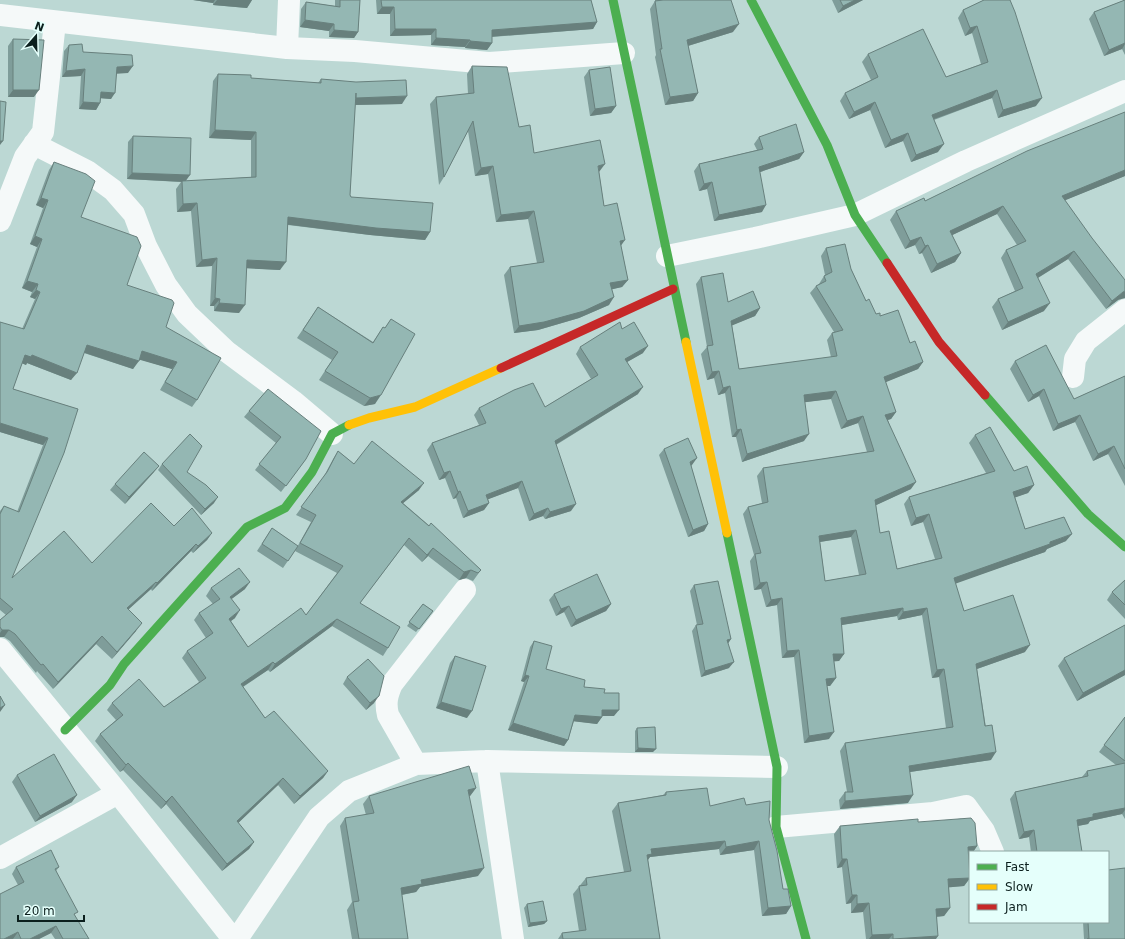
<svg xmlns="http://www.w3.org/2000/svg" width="1125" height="939" font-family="'DejaVu Sans',sans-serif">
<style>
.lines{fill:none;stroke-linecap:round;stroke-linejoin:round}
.street{stroke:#f5f9f9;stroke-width:22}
.fast{stroke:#4caf50;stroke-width:9}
.slow{stroke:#ffc107;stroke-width:9}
.jam{stroke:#c62828;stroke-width:9}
.wall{fill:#7f9d9a;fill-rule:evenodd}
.shaded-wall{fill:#68807d}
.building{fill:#94b7b3;stroke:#68807d;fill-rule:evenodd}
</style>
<rect width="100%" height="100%" fill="#bcd8d4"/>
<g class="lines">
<path class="street" d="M 0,15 L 287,48 L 355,51 L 489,63 L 624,53
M 287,48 L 289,0
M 34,144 L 87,171 L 113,190 L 134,214 L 146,246 L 166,285 L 187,314 L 226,351 L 293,401 L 332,434
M 0,221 L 25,157 L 43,132 L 55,22
M 667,256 L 755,238 L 855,215 L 966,161 L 1125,91
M 1073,377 L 1075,359 L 1086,341 L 1125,310
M 0,649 L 118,793 L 233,939
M 487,761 L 513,939
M 416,764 L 388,715 C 385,703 387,695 392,684 L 465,590
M 776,827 L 933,813 L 966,806 L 984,831 L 993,852
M 0,858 L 118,793
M 237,939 L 319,817 L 349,791 L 416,764 L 487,761 L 777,767"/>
<path class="fast" d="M 613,0 L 686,342
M 751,0 L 827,145 L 855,215 L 887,263
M 985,395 L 1088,514 L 1125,547
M 727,533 L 777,767 L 776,827 L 806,939
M 65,730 L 110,685 L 124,664 L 247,527 L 285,508 L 312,472 L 332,434 L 349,425"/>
<path class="slow" d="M 686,342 L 727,533
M 349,425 L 369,418 L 415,407 L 501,368"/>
<path class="jam" d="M 887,263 L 939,342 L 985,395
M 501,368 L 673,289"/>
</g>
<path class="wall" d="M 193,0 L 252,0 L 247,8 L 213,5 L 213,3 Z
M 335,0 L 591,0 L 597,22 L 593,29 L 492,37 L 492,43 L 487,50 L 465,48 L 465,47 L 431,45 L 431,35 L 390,36 L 390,14 L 377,14 L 376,0 L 360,0 L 358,32 L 354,38 L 329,37 L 329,31 L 300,27 L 301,9 L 306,2 L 335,6 Z
M 655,0 L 731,0 L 733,32 L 688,46 L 698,93 L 693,101 L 665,105 L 655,57 L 656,55 L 650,9 L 655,1 Z
M 832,0 L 863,0 L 838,13 Z
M 984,0 L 1036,106 L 998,118 L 992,98 L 934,120 L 938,152 L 911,162 L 903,141 L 885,148 L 870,110 L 849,119 L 840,101 L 845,93 L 871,80 L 862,62 L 868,54 L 946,77 L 981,64 L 972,33 L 965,36 L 958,18 L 963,10 Z
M 1125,0 L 1125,55 L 1122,49 L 1104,56 L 1089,19 L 1094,12 Z
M 13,39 L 34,97 L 8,97 L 8,46 Z
M 69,45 L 83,52 L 128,73 L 117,73 L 111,99 L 101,98 L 100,103 L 96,110 L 79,109 L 81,76 L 62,77 L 64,51 Z
M 472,66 L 519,127 L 534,153 L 599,172 L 604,206 L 621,246 L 628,280 L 622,287 L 612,289 L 609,305 L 579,318 L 538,330 L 514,333 L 504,275 L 510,267 L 537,263 L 528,219 L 496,222 L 488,174 L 475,176 L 468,131 L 444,177 L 439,185 L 430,104 L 436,97 L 468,94 L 467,74 Z
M 589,70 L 616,106 L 611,113 L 590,116 L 584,77 Z
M 218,74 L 251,78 L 318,83 L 321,79 L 402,104 L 355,105 L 350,195 L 351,197 L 430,232 L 425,240 L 370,235 L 288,225 L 280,270 L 247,268 L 239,313 L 214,311 L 214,306 L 210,306 L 212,266 L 196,267 L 191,211 L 177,212 L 176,189 L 181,182 L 127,179 L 128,142 L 133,136 L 186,181 L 251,177 L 251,140 L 209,138 L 213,81 Z
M 1125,112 L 1125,176 L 1065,200 L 1118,300 L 1106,309 L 1068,259 L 1038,278 L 1044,311 L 1002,330 L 992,307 L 998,299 L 1015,291 L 1001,258 L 1006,250 L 1017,245 L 997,214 L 952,235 L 961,253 L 955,262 L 931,273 L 922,253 L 919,254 L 915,245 L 905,249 L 890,220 L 896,211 L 925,201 Z
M 759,137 L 804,152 L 799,159 L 760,172 L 762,212 L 714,221 L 707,189 L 699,191 L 694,171 L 699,164 L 757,150 L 754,144 Z
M 54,162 L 81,217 L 127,285 L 166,327 L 197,400 L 192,407 L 160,390 L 172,369 L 139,359 L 133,369 L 84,353 L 71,380 L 27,363 L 26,365 L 22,363 L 13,389 L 78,409 L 12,578 L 92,563 L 174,526 L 212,533 L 207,540 L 193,553 L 191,551 L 152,591 L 151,589 L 128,610 L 136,631 L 112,659 L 96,644 L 53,689 L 37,671 L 36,673 L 10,641 L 4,637 L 0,637 L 0,620 L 6,615 L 0,610 L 0,511 L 4,506 L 17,512 L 43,445 L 0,432 L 22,329 L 35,299 L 30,297 L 32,292 L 22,288 L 37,247 L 30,244 L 43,208 L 36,205 L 49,170 Z
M 826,248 L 851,269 L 866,301 L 876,314 L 880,316 L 910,343 L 923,362 L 918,369 L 885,382 L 896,412 L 891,419 L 888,420 L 911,489 L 876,505 L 880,533 L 897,569 L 935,559 L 923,522 L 911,526 L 904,504 L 909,497 L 986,473 L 969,443 L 975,435 L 1014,471 L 1034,485 L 1028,493 L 1015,497 L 1025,529 L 1066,541 L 1047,549 L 1045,552 L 955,583 L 964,611 L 1025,652 L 977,669 L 991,760 L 910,772 L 908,803 L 840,809 L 839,800 L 845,792 L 847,792 L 840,751 L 845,743 L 946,728 L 939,677 L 932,678 L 922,615 L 898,620 L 897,616 L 841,625 L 844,654 L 839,661 L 834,661 L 836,678 L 830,686 L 827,686 L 829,739 L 804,743 L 794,657 L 782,658 L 777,605 L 766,607 L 761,589 L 754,590 L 750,561 L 754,555 L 743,514 L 748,507 L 762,503 L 757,476 L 763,468 L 867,452 L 858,423 L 841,429 L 831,399 L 805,402 L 804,441 L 742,462 L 736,437 L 732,437 L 725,393 L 718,395 L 714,378 L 707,380 L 701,354 L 707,347 L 696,284 L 701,277 L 728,302 L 760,308 L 755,316 L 732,325 L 739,369 L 831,357 L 827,340 L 832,333 L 834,332 L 810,293 L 816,286 L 819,284 L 824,276 L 825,275 L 821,256 ZM 851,537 L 859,575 L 825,581 L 820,542 Z
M 318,307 L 373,342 L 383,327 L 385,328 L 391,319 L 375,404 L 364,406 L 319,380 L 332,360 L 297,338 Z
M 622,329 L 643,353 L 627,362 L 638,394 L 556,445 L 571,511 L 545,519 L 543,516 L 529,521 L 518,488 L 488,499 L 489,503 L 484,510 L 463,518 L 456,498 L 453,499 L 445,478 L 439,480 L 427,450 L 432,443 L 479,425 L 474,415 L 479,408 L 545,407 L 591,379 L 576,354 L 580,347 Z
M 1015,361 L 1074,399 L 1125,376 L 1125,486 L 1108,454 L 1093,461 L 1075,422 L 1053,431 L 1039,396 L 1028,402 L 1010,369 Z
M 268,389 L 306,459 L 281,492 L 255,470 L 276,443 L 244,417 L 249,411 Z
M 664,449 L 692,465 L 691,466 L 708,524 L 704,531 L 688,537 L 659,455 Z
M 338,451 L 354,464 L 419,490 L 403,503 L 481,570 L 473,581 L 466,578 L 459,580 L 428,556 L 422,562 L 404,545 L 360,603 L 388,648 L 383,656 L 332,626 L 270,672 L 268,670 L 243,687 L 265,718 L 328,771 L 323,778 L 294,804 L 278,785 L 238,823 L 254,842 L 249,849 L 222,871 L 166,804 L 161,809 L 123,770 L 120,772 L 95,741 L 100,734 L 116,720 L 107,710 L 112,703 L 164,707 L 199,682 L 182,658 L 187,651 L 206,638 L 194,620 L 199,613 L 213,604 L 206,596 L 211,588 L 245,589 L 231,599 L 235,618 L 231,621 L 248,647 L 306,615 L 337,573 L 295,551 L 311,522 L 296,515 L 323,478 L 333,459 Z
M 162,464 L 187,472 L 214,503 L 201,515 L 158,470 Z
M 154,472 L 125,504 L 110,490 L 115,484 Z
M 272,528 L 298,546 L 283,568 L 257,551 Z
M 1125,580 L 1125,619 L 1107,600 L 1112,592 Z
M 694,585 L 731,639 L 728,643 L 729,668 L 701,677 L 692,631 L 696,625 L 697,625 L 690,591 Z
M 554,594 L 611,604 L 606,611 L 571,627 L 564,612 L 556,616 L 549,600 Z
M 423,604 L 433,611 L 416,632 L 407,626 Z
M 1125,625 L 1125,675 L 1077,701 L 1058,666 L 1064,658 Z
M 534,641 L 546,669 L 584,687 L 604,693 L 614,716 L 602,716 L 602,717 L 597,724 L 574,721 L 568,740 L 564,746 L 508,730 L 524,682 L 521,681 L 530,647 Z
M 455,656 L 467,718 L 436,708 L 450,663 Z
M 347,677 L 374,703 L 366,710 L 343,684 Z
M 1125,717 L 1125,819 L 1122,814 L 1090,821 L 1088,824 L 1078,826 L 1082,852 L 1031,852 L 1029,837 L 1019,839 L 1010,799 L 1015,792 L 1082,777 L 1087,771 L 1116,765 L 1099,752 Z
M 637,728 L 653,752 L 635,752 L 635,731 Z
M 17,775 L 72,802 L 35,822 L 12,782 Z
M 476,788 L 470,796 L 469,796 L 478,876 L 420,887 L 416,892 L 402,895 L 408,939 L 352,939 L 347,910 L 352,902 L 340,826 L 345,818 L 366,815 L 363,804 L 369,796 Z
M 666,792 L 710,806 L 746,805 L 769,820 L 783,889 L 791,906 L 786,914 L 762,916 L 754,850 L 720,855 L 719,849 L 650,857 L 648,860 L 660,939 L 558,939 L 562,933 L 579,931 L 573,894 L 586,878 L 624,872 L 612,811 L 618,803 L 663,795 Z
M 918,822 L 977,846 L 973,852 L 970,852 L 970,855 L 968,855 L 970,878 L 964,886 L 949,887 L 950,908 L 944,916 L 937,917 L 936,939 L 866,939 L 863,912 L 851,913 L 851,903 L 846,904 L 842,867 L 837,868 L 834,834 L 840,826 Z
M 16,867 L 59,867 L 56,871 L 75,916 L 89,939 L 55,939 L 51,933 L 39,939 L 0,939 L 18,885 L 12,874 Z
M 527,904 L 547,921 L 544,924 L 528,927 L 524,908 Z
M 1083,922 L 1108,922 L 1125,939 L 1084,939 Z"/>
<path class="shaded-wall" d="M 193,0 L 215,0 L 213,3 Z
M 217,0 L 252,0 L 247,8 L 213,5 Z
M 855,0 L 863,0 L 838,13 L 843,6 Z
M 382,7 L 394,7 L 390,14 L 377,14 Z
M 305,20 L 334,24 L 329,31 L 300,27 Z
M 597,22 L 593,29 L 487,37 L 492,30 Z
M 739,24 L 733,32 L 681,48 L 687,40 Z
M 977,26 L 972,33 L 965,36 L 970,28 Z
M 395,29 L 436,29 L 431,35 L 390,36 Z
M 334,30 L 358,32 L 354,38 L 329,37 Z
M 436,38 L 470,40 L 465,47 L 431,45 Z
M 470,41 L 492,43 L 487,50 L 465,48 Z
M 1125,43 L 1125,44 L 1122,49 L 1104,56 L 1109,50 Z
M 133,66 L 128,73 L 113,74 L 117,67 Z
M 85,69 L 81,76 L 62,77 L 66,71 Z
M 13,90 L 39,90 L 34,97 L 8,97 Z
M 997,90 L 992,98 L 926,122 L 932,115 Z
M 101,92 L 115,93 L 111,99 L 97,98 Z
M 698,93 L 693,101 L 665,105 L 670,97 Z
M 407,96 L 402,104 L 351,105 L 356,98 Z
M 1042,98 L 1036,106 L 998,118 L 1003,110 Z
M 83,102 L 100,103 L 96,110 L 79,109 Z
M 875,102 L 870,110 L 849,119 L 854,112 Z
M 616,106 L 611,113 L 590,116 L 595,109 Z
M 215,130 L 256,132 L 251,140 L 209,138 Z
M 908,133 L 903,141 L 885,148 L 891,140 Z
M 0,141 L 3,141 L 0,145 Z
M 944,144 L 938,152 L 911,162 L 916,155 Z
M 804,152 L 799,159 L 754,174 L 759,167 Z
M 605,164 L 599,172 L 598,166 Z
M 493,166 L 488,174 L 475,176 L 481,168 Z
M 1125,170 L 1125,176 L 1056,204 L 1062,196 Z
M 132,173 L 190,175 L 185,182 L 127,179 Z
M 712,182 L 707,189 L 699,191 L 704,184 Z
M 41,198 L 48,200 L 43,208 L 36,205 Z
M 197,203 L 191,211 L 177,212 L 183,204 Z
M 766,205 L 762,212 L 714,221 L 719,215 Z
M 1003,206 L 997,214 L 944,239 L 950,231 Z
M 534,211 L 528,219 L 496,222 L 501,215 Z
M 288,217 L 430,232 L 425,240 L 370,235 L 283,224 Z
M 35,236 L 42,239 L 37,247 L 30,244 Z
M 921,237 L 915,245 L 905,249 L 910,241 Z
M 625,240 L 620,247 L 620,241 Z
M 928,245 L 922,253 L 919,254 L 925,246 Z
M 1074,251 L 1068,259 L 1031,282 L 1036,274 Z
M 961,253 L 955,262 L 931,273 L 937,264 Z
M 217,258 L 212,266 L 196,267 L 202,260 Z
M 247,260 L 286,262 L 280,270 L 242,268 Z
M 628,280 L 622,287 L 605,291 L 610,283 Z
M 27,281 L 38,284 L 32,292 L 22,288 Z
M 36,290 L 40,292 L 35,299 L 30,297 Z
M 1125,291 L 1125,298 L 1118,300 L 1106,309 L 1112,301 L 1123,292 Z
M 614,297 L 609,305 L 579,318 L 538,330 L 514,333 L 519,326 Z
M 215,298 L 220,299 L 214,306 L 210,306 Z
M 219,303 L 245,305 L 239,313 L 214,311 Z
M 1050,303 L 1044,311 L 1002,330 L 1008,322 Z
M 760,308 L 755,316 L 726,328 L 731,321 Z
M 87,345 L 139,361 L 133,369 L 82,352 Z
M 648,346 L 643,353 L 620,366 L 625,359 Z
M 142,351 L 177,362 L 172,369 L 137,359 Z
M 25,355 L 32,355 L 77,373 L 71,380 L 27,363 L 26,365 L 19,362 Z
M 923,362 L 918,369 L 879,385 L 884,377 Z
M 719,371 L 714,378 L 707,380 L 712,372 Z
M 730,386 L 725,393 L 718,395 L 723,388 Z
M 643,387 L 638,394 L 550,448 L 555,441 Z
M 1044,389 L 1039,396 L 1028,402 L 1033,395 Z
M 836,391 L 831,399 L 799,403 L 804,395 Z
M 381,395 L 375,404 L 364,406 L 370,398 Z
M 896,412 L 891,419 L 880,422 L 885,415 Z
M 1080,415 L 1075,422 L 1053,431 L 1058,424 Z
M 863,416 L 858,423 L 841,429 L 847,421 Z
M 0,423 L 48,438 L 43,445 L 0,432 Z
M 741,429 L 736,437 L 732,437 L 737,430 Z
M 809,434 L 804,441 L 742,462 L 747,454 Z
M 1114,446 L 1108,454 L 1093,461 L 1098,454 Z
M 697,458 L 692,465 L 685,468 L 690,462 Z
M 159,466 L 154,472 L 125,504 L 129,497 Z
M 450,471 L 445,478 L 439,480 L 444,473 Z
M 522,481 L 518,488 L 481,502 L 486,495 Z
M 916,482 L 911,489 L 870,508 L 875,500 Z
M 424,483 L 419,490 L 396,509 L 401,502 Z
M 1034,485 L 1028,493 L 1008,500 L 1013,492 Z
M 460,491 L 456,498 L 453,499 L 458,492 Z
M 218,497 L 214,503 L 201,515 L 205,509 Z
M 489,503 L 484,510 L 463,518 L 468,511 Z
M 576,504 L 571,511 L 545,519 L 550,512 Z
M 548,508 L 543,516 L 529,521 L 534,514 Z
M 929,514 L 923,522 L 911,526 L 916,518 Z
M 708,524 L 704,531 L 688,537 L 693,530 Z
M 856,530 L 851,537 L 813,543 L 819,536 Z
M 212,533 L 207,540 L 193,553 L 198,546 Z
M 1072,534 L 1066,541 L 1047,549 L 1045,552 L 949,586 L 954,578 Z
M 196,544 L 191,551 L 152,591 L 157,583 Z
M 433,548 L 428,556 L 422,562 L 427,555 Z
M 471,570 L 466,578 L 459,580 L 464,572 Z
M 156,582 L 151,589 L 121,616 L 127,608 Z
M 250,582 L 245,589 L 225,604 L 230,597 Z
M 767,582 L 761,589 L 754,590 L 760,583 Z
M 782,598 L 777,605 L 766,607 L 771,600 Z
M 611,604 L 606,611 L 571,627 L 576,620 Z
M 569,606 L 564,612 L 556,616 L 561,609 Z
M 903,608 L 897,616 L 836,626 L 841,618 Z
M 927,608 L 922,615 L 898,620 L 903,612 Z
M 240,610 L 235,618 L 224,626 L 229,619 Z
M 337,619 L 332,626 L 270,672 L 275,664 Z
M 142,623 L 136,631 L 112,659 L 117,652 Z
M 2,630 L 9,630 L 4,637 L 0,637 L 0,633 Z
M 102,636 L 96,644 L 53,689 L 58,682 Z
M 731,639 L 727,645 L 727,640 Z
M 1030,645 L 1025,652 L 971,671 L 976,664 Z
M 799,650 L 794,657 L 782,658 L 787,651 Z
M 833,654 L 844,654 L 839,661 L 828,662 Z
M 273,662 L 268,670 L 236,691 L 241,684 Z
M 734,662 L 729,668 L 701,677 L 705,671 Z
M 944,669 L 939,677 L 932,678 L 937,670 Z
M 1125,670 L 1125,675 L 1077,701 L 1083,693 Z
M 525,675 L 529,676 L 524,682 L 521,681 Z
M 836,678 L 830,686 L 821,686 L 826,679 Z
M 379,696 L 374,703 L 366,710 L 370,703 Z
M 441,702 L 472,711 L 467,718 L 436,708 Z
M 5,705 L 0,712 L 0,708 Z
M 602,710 L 619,710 L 614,716 L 598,716 Z
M 575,715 L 602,717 L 597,724 L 571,721 Z
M 513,723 L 568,740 L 564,746 L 508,730 Z
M 834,732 L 829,739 L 804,743 L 809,736 Z
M 638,748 L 656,749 L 653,752 L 635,752 Z
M 996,752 L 991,760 L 903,773 L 909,766 Z
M 128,763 L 123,770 L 120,772 L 126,765 Z
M 328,771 L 323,778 L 294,804 L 300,796 Z
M 283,778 L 278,785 L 232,829 L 237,821 Z
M 476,788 L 470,796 L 462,798 L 468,790 Z
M 77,795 L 72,802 L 35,822 L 40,816 Z
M 913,795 L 908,803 L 840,809 L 845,801 Z
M 172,796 L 166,804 L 161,809 L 166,802 Z
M 1125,808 L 1125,810 L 1122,814 L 1090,821 L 1088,824 L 1072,827 L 1077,820 L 1093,814 Z
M 1034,830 L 1029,837 L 1019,839 L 1024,832 Z
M 725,841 L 719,849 L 650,857 L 646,862 L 641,863 L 651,849 Z
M 759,841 L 754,850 L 720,855 L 726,847 Z
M 254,842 L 249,849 L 222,871 L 227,864 Z
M 977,846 L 973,852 L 970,852 L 970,855 L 962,855 L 968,847 Z
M 842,859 L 847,859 L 842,867 L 837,868 Z
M 484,868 L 478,876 L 420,887 L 416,892 L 395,896 L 401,888 L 421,880 Z
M 970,878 L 964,886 L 942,888 L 948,879 Z
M 852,895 L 857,895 L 851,903 L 846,904 Z
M 869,903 L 863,912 L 851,913 L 857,904 Z
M 791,906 L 786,914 L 762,916 L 768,908 Z
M 950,908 L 944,916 L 930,917 L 936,909 Z
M 547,921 L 544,924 L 528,927 L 530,923 Z
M 56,926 L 51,933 L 39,939 L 30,939 Z
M 18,932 L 13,939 L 4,939 Z
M 893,934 L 889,939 L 869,939 L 872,935 Z
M 938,936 L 936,939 L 896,939 Z"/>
<path class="building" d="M 340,0 L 360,0 L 358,32 L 334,30 L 334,24 L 305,20 L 306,2 L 340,7 Z
M 381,0 L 591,0 L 597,22 L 492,30 L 492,43 L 470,41 L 470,40 L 436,38 L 436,29 L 395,29 L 394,7 L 382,7 Z
M 663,0 L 731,0 L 739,24 L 687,40 L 698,93 L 670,97 L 660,49 L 662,49 L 655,1 Z
M 840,0 L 855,0 L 843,6 Z
M 984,0 L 1010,0 L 1015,12 L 1042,98 L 1003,110 L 997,90 L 932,115 L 944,144 L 916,155 L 908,133 L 891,140 L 875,102 L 854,112 L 845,93 L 878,77 L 868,54 L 923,29 L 946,77 L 988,62 L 977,26 L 970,28 L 963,10 Z
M 1125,0 L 1125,43 L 1109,50 L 1094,12 Z
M 13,39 L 44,40 L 39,90 L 13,90 Z
M 82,44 L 83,52 L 132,55 L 133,66 L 117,67 L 115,93 L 101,92 L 100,103 L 83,102 L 85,69 L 66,71 L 69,45 Z
M 472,66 L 507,67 L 519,127 L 530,125 L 534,153 L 600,140 L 605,164 L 598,166 L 604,206 L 617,203 L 625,240 L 620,241 L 628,280 L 610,283 L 614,297 L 584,311 L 544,322 L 519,326 L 510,267 L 544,262 L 534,211 L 501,215 L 493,166 L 481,168 L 473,121 L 444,177 L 436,97 L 474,93 Z
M 610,67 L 616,106 L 595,109 L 589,70 Z
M 218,74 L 251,75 L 251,78 L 321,83 L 321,79 L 356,82 L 406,80 L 407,96 L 356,98 L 356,93 L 350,195 L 351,197 L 433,203 L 430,232 L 376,228 L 288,217 L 286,262 L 247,260 L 245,305 L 219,303 L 220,299 L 215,298 L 217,258 L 202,260 L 197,203 L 183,204 L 182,181 L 256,177 L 256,132 L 215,130 Z
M 0,101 L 6,102 L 3,141 L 0,141 Z
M 1125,112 L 1125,170 L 1062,196 L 1092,238 L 1125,280 L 1125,291 L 1123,292 L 1112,301 L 1074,251 L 1036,274 L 1050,303 L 1008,322 L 998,299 L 1023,288 L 1006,250 L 1026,241 L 1003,206 L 950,231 L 961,253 L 937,264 L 928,245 L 925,246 L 921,237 L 910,241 L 896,211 L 924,198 L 925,201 L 1027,151 Z
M 796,124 L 804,152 L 759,167 L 766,205 L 719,215 L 712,182 L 704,184 L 699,164 L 763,149 L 759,137 Z
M 133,136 L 191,138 L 190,175 L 132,173 Z
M 54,162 L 86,174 L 95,181 L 81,217 L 137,237 L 141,246 L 127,285 L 172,300 L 174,303 L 166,327 L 221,358 L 197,400 L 165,382 L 177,362 L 142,351 L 139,361 L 87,345 L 77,373 L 32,355 L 31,357 L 25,355 L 13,389 L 78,409 L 64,453 L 12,578 L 64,531 L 92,563 L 151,503 L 174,526 L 192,508 L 212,533 L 198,546 L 196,544 L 157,583 L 156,582 L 127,608 L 142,623 L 117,652 L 102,636 L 58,682 L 43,664 L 41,665 L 15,634 L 9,630 L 2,630 L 0,627 L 0,620 L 13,609 L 0,598 L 0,514 L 4,506 L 19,512 L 48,438 L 0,423 L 0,322 L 24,329 L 40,292 L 36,290 L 38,284 L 27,281 L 42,239 L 35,236 L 48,200 L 41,198 Z
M 845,244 L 851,269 L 866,301 L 869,299 L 876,314 L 880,313 L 880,316 L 898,310 L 910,343 L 915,341 L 923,362 L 884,377 L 896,412 L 885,415 L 916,482 L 875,500 L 880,533 L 889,531 L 897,569 L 942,558 L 929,514 L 916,518 L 909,497 L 995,471 L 975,435 L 990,427 L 1014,471 L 1027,466 L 1034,485 L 1013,492 L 1025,529 L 1064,517 L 1072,534 L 1050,542 L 1050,544 L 954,578 L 964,611 L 1013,595 L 1030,645 L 976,664 L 985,726 L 992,725 L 996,752 L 909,766 L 913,795 L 845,801 L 845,792 L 853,792 L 845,743 L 953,727 L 944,669 L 937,670 L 927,608 L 903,612 L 903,608 L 841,618 L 844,654 L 833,654 L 836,678 L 826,679 L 834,732 L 809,736 L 799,650 L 787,651 L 782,598 L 771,600 L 767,582 L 760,583 L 755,554 L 761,553 L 748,507 L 768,502 L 763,468 L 874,451 L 863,416 L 847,421 L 836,391 L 804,395 L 809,434 L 747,454 L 741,429 L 737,430 L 730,386 L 723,388 L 719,371 L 712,372 L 707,346 L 713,345 L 701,277 L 723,273 L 728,302 L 753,291 L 760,308 L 731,321 L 739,369 L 837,356 L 832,333 L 843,330 L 816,286 L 826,281 L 824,276 L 832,272 L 826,248 ZM 856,530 L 866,574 L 825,581 L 819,536 Z
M 318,307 L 373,343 L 383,327 L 385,328 L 391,319 L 415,334 L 381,395 L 370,398 L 325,371 L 338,352 L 303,330 Z
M 620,322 L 622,329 L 634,322 L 648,346 L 625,359 L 643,387 L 555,441 L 576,504 L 550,512 L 548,508 L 534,514 L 522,481 L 486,495 L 489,503 L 468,511 L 460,491 L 458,492 L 450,471 L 444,473 L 432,443 L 486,423 L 479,408 L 514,390 L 533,383 L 545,407 L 598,375 L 580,347 Z
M 1046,345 L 1074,399 L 1125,376 L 1125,469 L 1114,446 L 1098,454 L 1080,415 L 1058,424 L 1044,389 L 1033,395 L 1015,361 Z
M 268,389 L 321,431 L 306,459 L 286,486 L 259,464 L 281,437 L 249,411 Z
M 190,434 L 202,446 L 187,472 L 206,485 L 218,497 L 205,509 L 162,464 Z
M 688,438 L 697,458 L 690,462 L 708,524 L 693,530 L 664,449 Z
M 372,441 L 424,483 L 401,502 L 429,526 L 431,523 L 481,570 L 478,573 L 471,570 L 464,572 L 433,548 L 427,555 L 409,538 L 360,603 L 400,627 L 388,648 L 337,619 L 275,664 L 273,662 L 241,684 L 265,718 L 274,711 L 328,771 L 300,796 L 283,778 L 237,821 L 254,842 L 227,864 L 172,796 L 166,802 L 128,763 L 126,765 L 100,734 L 123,715 L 112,703 L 139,679 L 164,707 L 206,678 L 187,651 L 213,633 L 199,613 L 220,599 L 211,588 L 239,568 L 250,582 L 230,597 L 240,610 L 229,619 L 248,647 L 301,608 L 306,615 L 343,566 L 300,543 L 316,515 L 301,507 L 327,472 L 338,451 L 354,464 Z
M 144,452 L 159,466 L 129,497 L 115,484 Z
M 272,528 L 298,546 L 288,561 L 262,544 Z
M 597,574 L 611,604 L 576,620 L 569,606 L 561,609 L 554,594 Z
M 1125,580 L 1125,605 L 1112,592 Z
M 718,581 L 731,639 L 727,640 L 734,662 L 705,671 L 696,625 L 703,624 L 694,585 Z
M 423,604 L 433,611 L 419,629 L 409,622 Z
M 1125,625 L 1125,670 L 1083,693 L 1064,658 Z
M 534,641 L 552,646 L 546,669 L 585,680 L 584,687 L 605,689 L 604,693 L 619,693 L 619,710 L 602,710 L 602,717 L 575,715 L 568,740 L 513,723 L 529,676 L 525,675 Z
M 455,656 L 486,666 L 472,711 L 441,702 Z
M 368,659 L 384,676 L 379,696 L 370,703 L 347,677 Z
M 0,696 L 5,705 L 0,708 Z
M 1125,717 L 1125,761 L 1104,745 Z
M 655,727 L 656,749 L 638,748 L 637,728 Z
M 54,754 L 77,795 L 40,816 L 17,775 Z
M 1125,763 L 1125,808 L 1093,814 L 1093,817 L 1077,820 L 1082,852 L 1037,852 L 1034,830 L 1024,832 L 1015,792 L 1088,776 L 1087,771 Z
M 469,766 L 476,788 L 468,790 L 484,868 L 421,880 L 422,884 L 401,888 L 408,939 L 359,939 L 353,902 L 359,901 L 345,818 L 374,813 L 369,796 Z
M 707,788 L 710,806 L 744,798 L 746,805 L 770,801 L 769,820 L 777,851 L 783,889 L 788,889 L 791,906 L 768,908 L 759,841 L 726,847 L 725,841 L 651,849 L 652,854 L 647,855 L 660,939 L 563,939 L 562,933 L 586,930 L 579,886 L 587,885 L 586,878 L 631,871 L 618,803 L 666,795 L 666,792 Z
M 971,818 L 975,823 L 977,846 L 968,847 L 970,878 L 948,879 L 950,908 L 936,909 L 938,936 L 893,939 L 893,934 L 872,935 L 869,903 L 857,904 L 857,895 L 852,895 L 847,859 L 842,859 L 840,826 L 918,819 L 918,822 Z
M 51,850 L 59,867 L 55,869 L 78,912 L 74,914 L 89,939 L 63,939 L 56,926 L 30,939 L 21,939 L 18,932 L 4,939 L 0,939 L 0,894 L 24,882 L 16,867 Z
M 1125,868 L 1125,939 L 1087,939 L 1089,939 L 1088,922 L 1108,922 L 1108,870 Z
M 543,901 L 547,921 L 530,923 L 527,904 Z"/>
<rect x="969" y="851" width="140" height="72" fill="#e5fffb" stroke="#8ea5a2"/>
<rect x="977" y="864" width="20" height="6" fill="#4caf50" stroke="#8ea5a2"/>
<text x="1005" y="871" font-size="12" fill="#0b1f1d">Fast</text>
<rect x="977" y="884" width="20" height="6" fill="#ffc107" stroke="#8ea5a2"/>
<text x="1005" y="891" font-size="12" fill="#0b1f1d">Slow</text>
<rect x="977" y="904" width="20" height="6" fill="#c62828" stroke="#8ea5a2"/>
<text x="1005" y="911" font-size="12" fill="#0b1f1d">Jam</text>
<g transform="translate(36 36) rotate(20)" stroke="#e5fffb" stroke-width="3" paint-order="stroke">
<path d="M0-3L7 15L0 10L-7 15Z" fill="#0b1f1d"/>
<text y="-6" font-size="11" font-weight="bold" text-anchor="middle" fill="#0b1f1d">N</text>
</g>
<path d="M18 915v6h66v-6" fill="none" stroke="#0b1f1d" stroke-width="2"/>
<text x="24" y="915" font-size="12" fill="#0b1f1d" stroke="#e5fffb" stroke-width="3" paint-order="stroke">20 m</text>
</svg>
